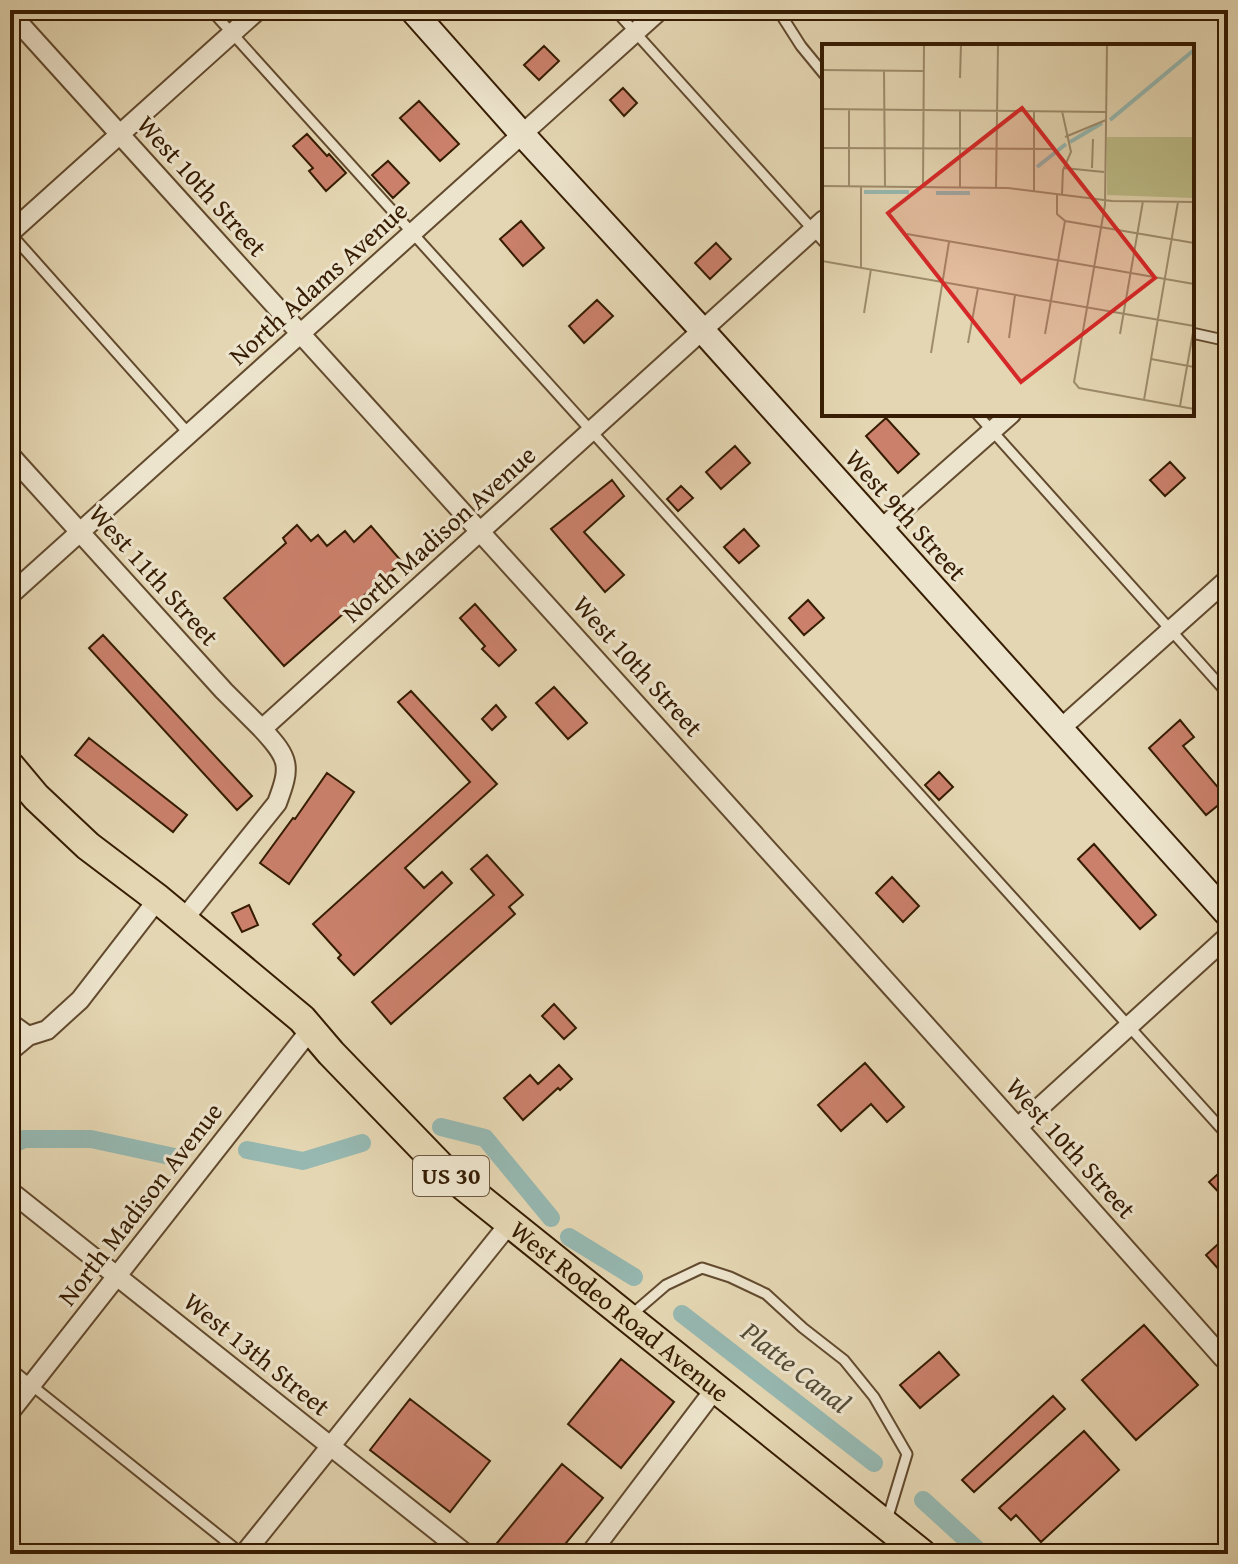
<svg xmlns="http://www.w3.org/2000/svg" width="1238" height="1564" font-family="'Gentium Book Plus',serif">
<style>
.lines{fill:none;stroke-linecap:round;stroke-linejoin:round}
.canal{stroke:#96b8b1;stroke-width:18}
.building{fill:#ca806b;stroke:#361c02;stroke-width:2}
.lane-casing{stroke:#624a2e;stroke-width:13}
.street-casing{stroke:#624a2e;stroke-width:22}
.secondary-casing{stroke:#361c02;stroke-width:28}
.primary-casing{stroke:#361c02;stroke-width:32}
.lane{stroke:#ede4cd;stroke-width:9}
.street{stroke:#ede4cd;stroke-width:18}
.secondary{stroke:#ede4cd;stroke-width:24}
.primary{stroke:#e4d6b2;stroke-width:28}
.labels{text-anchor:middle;stroke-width:6;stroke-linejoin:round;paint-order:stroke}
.shield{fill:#ede4cd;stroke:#6d583f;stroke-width:2}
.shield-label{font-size:24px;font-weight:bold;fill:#361c02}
.street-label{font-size:26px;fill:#361c02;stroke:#ede4cd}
.water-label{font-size:28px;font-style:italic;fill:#534b37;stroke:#ede4cd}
.inset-river{fill:none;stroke:#96b8b1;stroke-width:4}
.inset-road{fill:none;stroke:#9e8c6c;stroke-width:2}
.view{fill:#d62828;fill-opacity:0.15;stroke:#d62828;stroke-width:4}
.inset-edge{fill:none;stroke:#361c02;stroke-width:4}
</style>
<rect width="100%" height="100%" fill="#e4d6b2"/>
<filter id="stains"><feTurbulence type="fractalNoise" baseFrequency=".0025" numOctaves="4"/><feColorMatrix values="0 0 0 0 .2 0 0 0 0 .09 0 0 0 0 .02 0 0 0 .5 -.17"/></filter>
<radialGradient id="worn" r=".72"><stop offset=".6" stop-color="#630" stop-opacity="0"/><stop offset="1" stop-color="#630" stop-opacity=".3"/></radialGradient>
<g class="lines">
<path class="canal" d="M 441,1127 L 485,1138 L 551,1218
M 10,1146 L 24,1139 L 91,1139 L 179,1158
M 247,1150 L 303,1161 L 362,1143
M 569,1237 L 634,1277
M 682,1314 L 874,1463
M 923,1500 L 982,1554"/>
</g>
<path class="building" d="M 544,46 L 559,61 L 539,80 L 524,65 Z
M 623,88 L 637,103 L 624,116 L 610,100 Z
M 419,101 L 459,144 L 440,161 L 400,118 Z
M 307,134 L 327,156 L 329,154 L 346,173 L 326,191 L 309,171 L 313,168 L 293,146 Z
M 388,161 L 409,183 L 393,198 L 372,175 Z
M 521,221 L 544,248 L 523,266 L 500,239 Z
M 716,243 L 731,259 L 710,279 L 695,263 Z
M 597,300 L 613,316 L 584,343 L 569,326 Z
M 886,418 L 919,454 L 898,473 L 866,436 Z
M 735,446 L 750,463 L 721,489 L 706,472 Z
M 1170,462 L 1185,478 L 1165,496 L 1150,480 Z
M 612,480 L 624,496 L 584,532 L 624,575 L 605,592 L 551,529 Z
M 681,486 L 693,498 L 678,511 L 667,499 Z
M 297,525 L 311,541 L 318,535 L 327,546 L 345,531 L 354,542 L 371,526 L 402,562 L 284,666 L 224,598 L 286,543 L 283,538 Z
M 744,529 L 759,546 L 739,563 L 724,547 Z
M 808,600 L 824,618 L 804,635 L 789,618 Z
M 475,604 L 516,650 L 499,666 L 482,649 L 485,646 L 460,618 Z
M 103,635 L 252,796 L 237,810 L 89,648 Z
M 554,687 L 587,723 L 568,739 L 536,703 Z
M 411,691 L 497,784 L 405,868 L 424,888 L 442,872 L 452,883 L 354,975 L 338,958 L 341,955 L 313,924 L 470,782 L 398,702 Z
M 496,705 L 506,717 L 492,730 L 482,719 Z
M 1180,720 L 1194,737 L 1183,746 L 1227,798 L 1206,815 L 1149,748 Z
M 89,738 L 187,815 L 173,832 L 75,755 Z
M 939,772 L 953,787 L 939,800 L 925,785 Z
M 327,773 L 354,792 L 289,884 L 260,863 L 293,818 L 295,819 Z
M 1094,844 L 1156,915 L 1140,929 L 1078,859 Z
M 487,855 L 523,895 L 509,907 L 515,914 L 391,1024 L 372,1002 L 494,895 L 471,869 Z
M 892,877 L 919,906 L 903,922 L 876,893 Z
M 249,905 L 258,925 L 242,932 L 232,913 Z
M 554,1004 L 576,1028 L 564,1039 L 542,1016 Z
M 865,1063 L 904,1107 L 887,1122 L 871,1104 L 841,1131 L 818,1105 Z
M 559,1065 L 572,1079 L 560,1090 L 558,1088 L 523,1120 L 504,1098 L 530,1075 L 538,1084 Z
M 1228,1165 L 1228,1202 L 1209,1182 Z
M 1228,1235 L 1228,1280 L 1206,1255 Z
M 1144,1325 L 1198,1385 L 1136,1440 L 1082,1380 Z
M 939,1352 L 959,1375 L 920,1408 L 900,1385 Z
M 621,1359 L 674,1402 L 621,1468 L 568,1424 Z
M 1053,1396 L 1065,1409 L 974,1492 L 962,1480 Z
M 410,1399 L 490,1461 L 450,1512 L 370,1450 Z
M 1084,1431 L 1119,1470 L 1041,1542 L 1016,1515 L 1011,1520 L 999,1508 Z
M 562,1464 L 603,1498 L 557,1554 L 500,1554 L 493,1548 Z"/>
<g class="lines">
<defs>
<path id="lane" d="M 211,10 L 1228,1136
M 615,10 L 824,242
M 778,10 L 801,46 L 824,74
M 10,233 L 189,434
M 1192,333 L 1228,341
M 977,414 L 1228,694
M 630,1316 L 666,1285 L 702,1268 L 730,1277 L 766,1294 L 803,1328 L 844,1360 L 874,1397 L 907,1454 L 887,1520
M 10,1368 L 242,1554"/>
<path id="street" d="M 10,13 C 415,461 822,906 1223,1358
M 10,233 L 258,10
M 10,455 L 224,691 L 262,729
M 881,529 L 1011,414
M 10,595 L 660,10
M 1060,729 L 1228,579
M 183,920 L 277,803 C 291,766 290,759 262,729 L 824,220
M 10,1023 L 28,1036
M 10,1051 L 28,1036 L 47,1030 L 80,1000 L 158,899
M 1018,1127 L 1228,936
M 15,1195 L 466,1554
M 10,1412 L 311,1029
M 10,1550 L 15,1554
M 244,1554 L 509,1224
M 590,1554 L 715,1389"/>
<path id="secondary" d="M 412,10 L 522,134 L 702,330 L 1228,915"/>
<g id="primary">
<path id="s1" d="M 10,766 L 36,797 L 88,846 L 158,899 L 302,1019 L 331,1053 L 444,1170 L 922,1554"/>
</g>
</defs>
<use href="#lane" class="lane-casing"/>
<use href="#street" class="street-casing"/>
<use href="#secondary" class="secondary-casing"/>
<use href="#primary" class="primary-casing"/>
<use href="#lane" class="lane"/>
<use href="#street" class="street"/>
<use href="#secondary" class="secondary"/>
<use href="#primary" class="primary"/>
</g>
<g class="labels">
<rect class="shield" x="413" y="1156" width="76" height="40" rx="6"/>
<g class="shield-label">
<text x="451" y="1184">US 30</text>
</g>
<g class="street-label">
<text transform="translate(202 186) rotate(48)" y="9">West 10th Street</text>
<text transform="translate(318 283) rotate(-42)" y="9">North Adams Avenue</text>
<text transform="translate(906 515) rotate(48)" y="9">West 9th Street</text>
<text transform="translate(439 534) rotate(-42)" y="9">North Madison Avenue</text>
<text transform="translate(154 575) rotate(48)" y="9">West 11th Street</text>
<text transform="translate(638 666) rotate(48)" y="9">West 10th Street</text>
<text transform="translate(1071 1148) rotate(48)" y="9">West 10th Street</text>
<text transform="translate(140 1204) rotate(-52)" y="9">North Madison Avenue</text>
<text dy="9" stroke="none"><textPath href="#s1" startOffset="820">West Rodeo Road Avenue</textPath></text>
<text transform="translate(257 1354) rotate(39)" y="9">West 13th Street</text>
</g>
<g class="water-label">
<text transform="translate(796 1367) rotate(38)" y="10">Platte Canal</text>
</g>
</g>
<g transform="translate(822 44)">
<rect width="372" height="372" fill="#e4d6b2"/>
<path d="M 285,93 L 372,93 L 372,154 L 285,151 Z" fill="#bcbc87"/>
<path class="inset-river" d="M 288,76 L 372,6M 248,98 L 280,79M 215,123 L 244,100M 42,148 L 87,148M 114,149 L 148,149"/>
<path class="inset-road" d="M 285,0 L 283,161 L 252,338 L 257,344 L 372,365M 0,26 L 101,27M 62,26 L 63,143M 138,34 L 139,0M 0,65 L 284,68M 27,65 L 27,142M 138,66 L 138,144M 243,93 L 284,76M 0,104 L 230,105M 242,124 L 282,128M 270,124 L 271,95M 0,142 L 186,144 L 290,157 L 372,158M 39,143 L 39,223M 101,143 L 102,0M 174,144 L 176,0M 212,147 L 212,67M 240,150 L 241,126 L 249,108 L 240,67M 243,177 L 372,199M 85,190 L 372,240M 0,217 L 372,282M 42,269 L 49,225M 223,290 L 243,177 L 235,170 L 235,150M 298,290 L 321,157M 187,294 L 193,251M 146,299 L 156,244M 109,309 L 127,198M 329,315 L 372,323M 322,356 L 356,158M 358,362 L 372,283"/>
<path class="view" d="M 200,64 L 333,234 L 199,338 L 66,169 Z"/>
<rect width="372" height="372" class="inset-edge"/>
</g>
<rect width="1238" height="1564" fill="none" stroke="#e4d6b2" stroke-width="40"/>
<rect x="12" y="12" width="1214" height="1540" fill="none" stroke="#361c02" stroke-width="4"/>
<rect x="20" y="20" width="1198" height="1524" fill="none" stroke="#361c02" stroke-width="2"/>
<rect width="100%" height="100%" filter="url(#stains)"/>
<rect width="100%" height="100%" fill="url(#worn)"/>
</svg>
